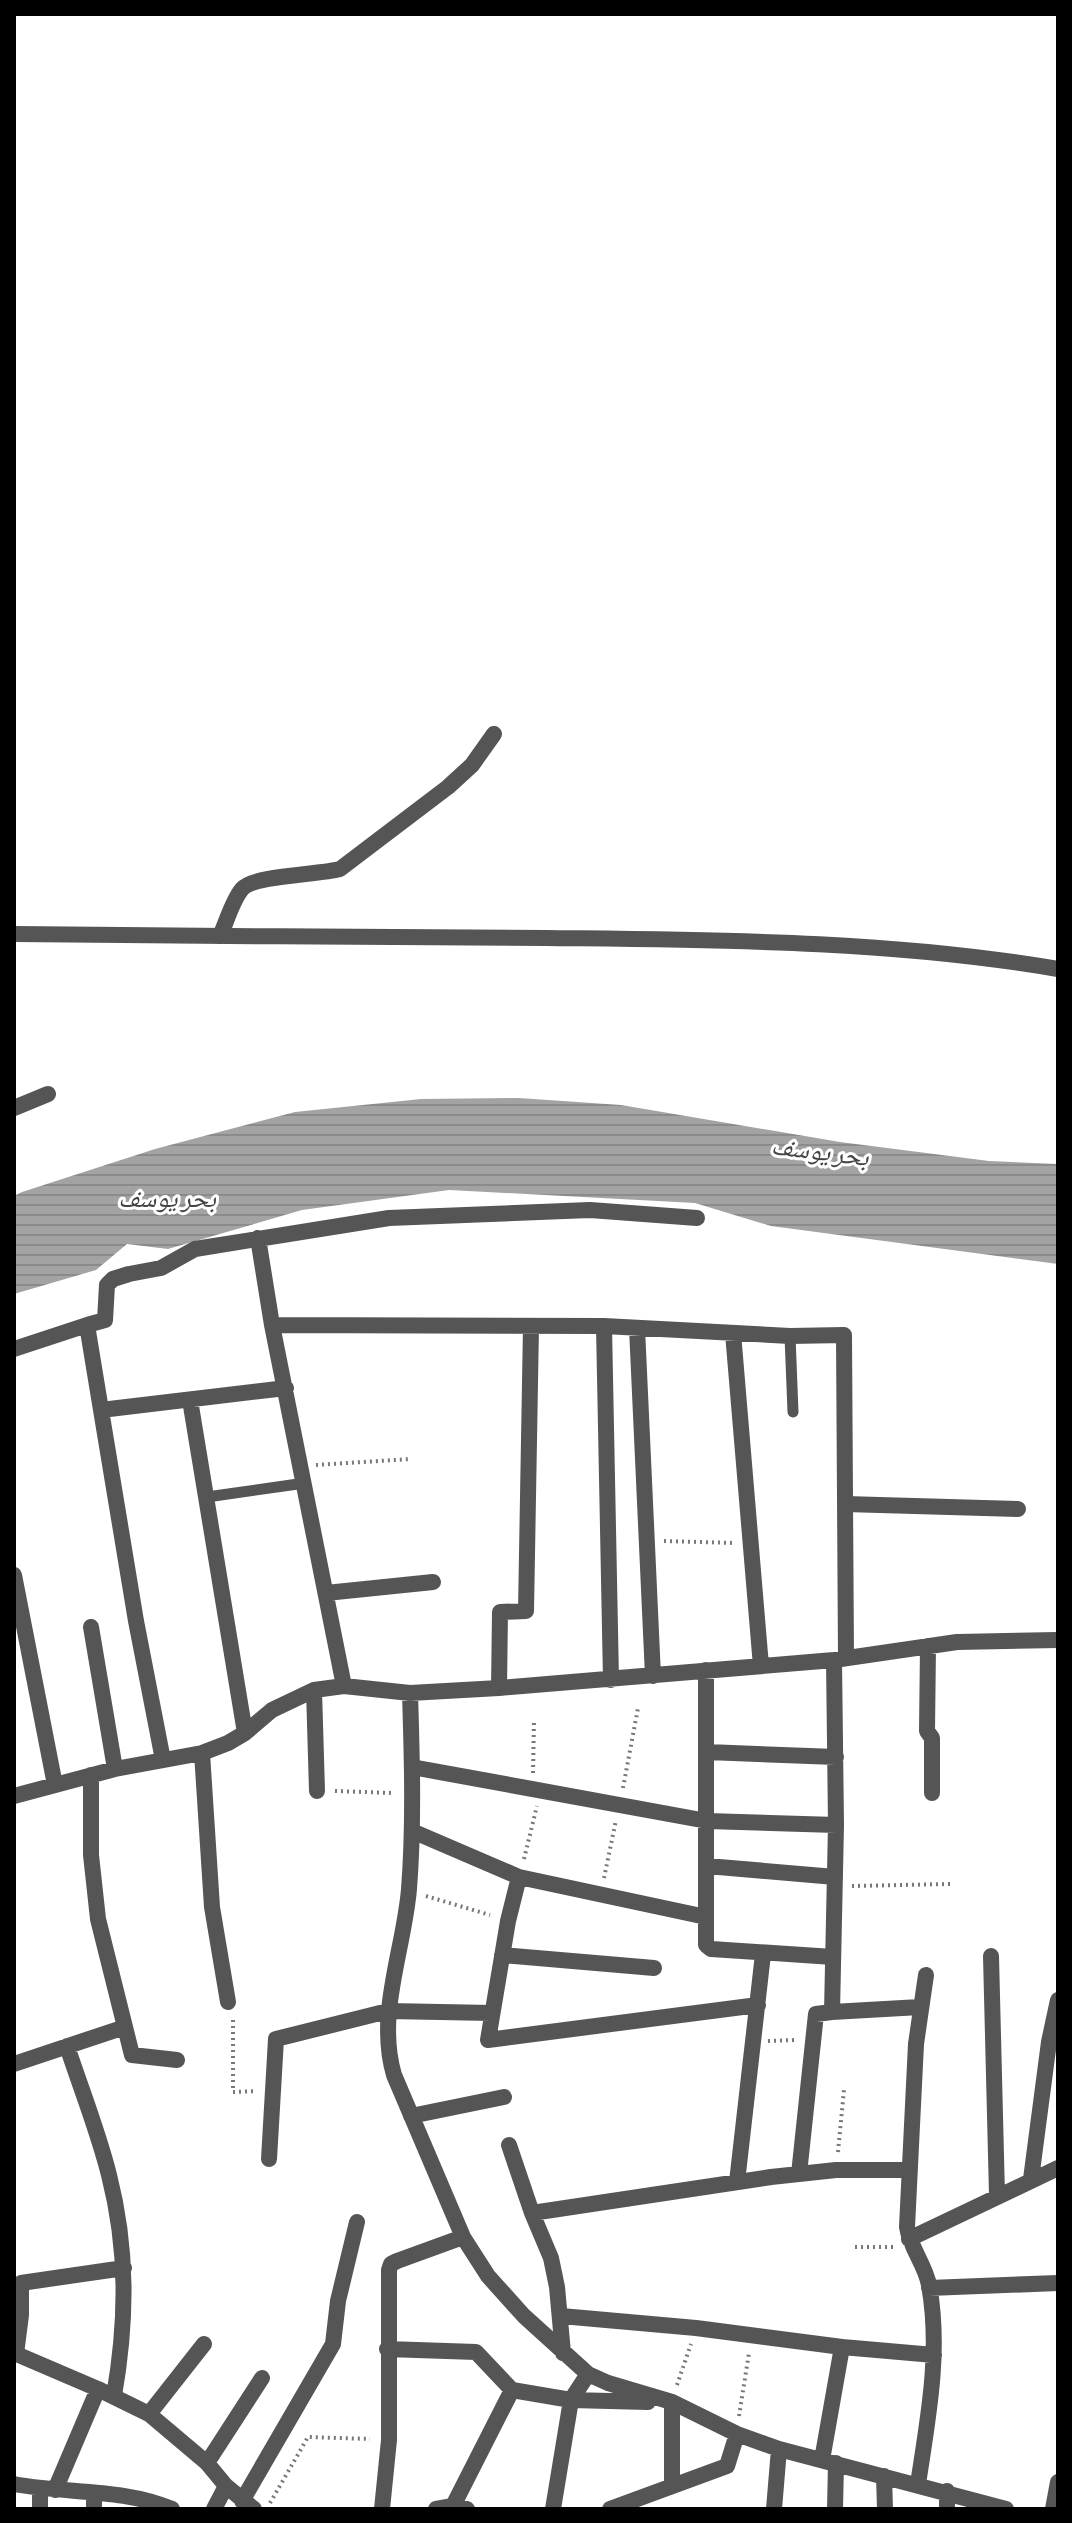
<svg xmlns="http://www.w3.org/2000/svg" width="1072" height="2523" font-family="'Asap Condensed','Noto Naskh Arabic',sans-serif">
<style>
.water{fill:url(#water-rules)}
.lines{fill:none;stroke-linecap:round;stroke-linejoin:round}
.path{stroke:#777;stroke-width:4;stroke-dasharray:2 4;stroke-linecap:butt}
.service{stroke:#555;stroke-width:11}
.minor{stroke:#555;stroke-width:16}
.tertiary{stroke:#555;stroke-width:16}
.labels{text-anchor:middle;stroke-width:6;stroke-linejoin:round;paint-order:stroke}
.water-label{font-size:26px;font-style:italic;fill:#444;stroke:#fff}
</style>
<defs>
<pattern id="water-rules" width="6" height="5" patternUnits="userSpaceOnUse" patternTransform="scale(2)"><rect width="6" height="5" fill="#a3a3a3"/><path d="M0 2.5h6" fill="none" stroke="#8b8b8b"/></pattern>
</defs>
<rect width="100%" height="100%" fill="#fff"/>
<path class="water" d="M 519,1098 L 621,1105 L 840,1142 L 989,1161 L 1058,1164 L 1058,1264 L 771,1226 L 695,1203 L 449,1190 L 302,1210 L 168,1249 L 127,1244 L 96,1270 L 14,1294 L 14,1196 L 22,1192 L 155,1149 L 295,1112 L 421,1099 Z"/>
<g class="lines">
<path class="path" d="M 316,1465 L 410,1459
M 664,1541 L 735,1543
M 533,1773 L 534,1720
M 623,1788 L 638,1708
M 335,1791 L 394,1793
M 524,1859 L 537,1806
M 604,1878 L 616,1820
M 852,1886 L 950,1884
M 426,1896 L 490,1915
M 233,2020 L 233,2092 L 256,2091
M 768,2041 L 796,2040
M 838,2152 L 844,2090
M 14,2220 L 18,2220
M 855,2247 L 893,2247
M 677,2385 L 691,2344
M 739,2416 L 749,2353
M 270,2503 L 308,2437 L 370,2439"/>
<path class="service" d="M 790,1336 L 793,1412
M 207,1497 L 305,1483"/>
<path class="minor" d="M 220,936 C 227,921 232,901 242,889 C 254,875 318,875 340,869 L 448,787 L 472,765 L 494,734
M 14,1108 L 48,1094
M 258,1238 L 272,1325 L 344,1686
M 272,1325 L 604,1326 L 790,1336 L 844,1335 L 846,1658
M 604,1326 L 611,1680
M 637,1328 L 653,1676
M 733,1333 L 761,1666
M 14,1349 L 87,1325
M 190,1400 L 245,1733
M 101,1410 L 87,1325 L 105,1320 L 107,1285 L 113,1279 L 129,1274 L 161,1268 L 195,1249 L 389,1218 L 590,1210 L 697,1218
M 845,1504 L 1018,1509
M 14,1575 L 55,1785
M 326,1593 L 433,1582
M 91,1627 L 115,1769
M 928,1646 L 927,1731 L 932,1738 L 932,1793
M 706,1670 L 706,1945 L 711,1949 L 833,1957
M 499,1688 L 500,1612 L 526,1611 L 531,1326
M 314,1690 L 317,1791
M 410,1693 C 412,1758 414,1824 409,1889 C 404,1950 376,2014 394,2075 L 463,2237 L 488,2276 L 524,2316 L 588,2374 L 608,2383 L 672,2402 L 737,2434 L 779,2449 L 1006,2509
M 707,1752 L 836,1757
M 202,1753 L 212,1907 L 228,2002
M 163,1760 L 136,1621 L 101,1410 L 286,1388
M 412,1767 L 707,1821 L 836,1825
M 91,1775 L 91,1855 L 98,1919 L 132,2055 L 177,2060
M 14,1796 L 115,1769 L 202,1753 L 228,1743 L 245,1733 L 272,1710 L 314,1690 L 344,1686 L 410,1693 L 499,1688 L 834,1660 L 957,1642 L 1058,1640
M 412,1831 L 519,1877 L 706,1917
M 707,1866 L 835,1877
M 519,1877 L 508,1921 L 488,2040 L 758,2005
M 502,1955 L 654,1968
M 991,1956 L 997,2195
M 832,2012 L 920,2007
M 67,2046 C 81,2089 98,2131 109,2175 C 128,2249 127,2321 114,2396
M 14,2064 L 125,2027
M 411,2116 L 504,2097
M 509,2145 L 532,2213
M 269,2159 L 276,2039 L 388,2011 L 492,2013
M 799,2174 L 816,2014 L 832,2012 L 836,1825 L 834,1660
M 1031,2179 L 1049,2042 L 1058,2000
M 737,2182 L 763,1954
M 909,2239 L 1058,2168
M 929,2288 L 1058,2283
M 561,2316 L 696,2328 L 842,2347 L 934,2355
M 387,2349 L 476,2352 L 512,2390 L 571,2400 L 648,2402
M 14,2353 L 98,2389 L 149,2414 L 207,2463 L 226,2486 L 254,2509
M 563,2353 L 557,2287 L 551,2258 L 532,2213 L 771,2177 L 836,2170 L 910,2170
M 16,2354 L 21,2315 L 21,2283 L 124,2268
M 672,2402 L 672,2486
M 149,2414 L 204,2344
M 822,2460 L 842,2347
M 207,2463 L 262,2378
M 884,2476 L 885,2509
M 14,2484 C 67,2494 122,2488 172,2509
M 918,2484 C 928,2418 941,2352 929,2285 C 925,2264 910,2248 907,2227 L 916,2044 L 926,1975
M 40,2489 L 40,2509
M 55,2490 L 98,2389
M 94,2493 L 94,2509
M 242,2501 L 333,2344 L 338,2301 L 357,2222
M 453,2506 L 512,2390
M 214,2509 L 226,2486
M 382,2509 L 389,2440 L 389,2270 L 391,2264 L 397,2261 L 463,2237
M 436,2509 L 453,2506 L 467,2509
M 553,2509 L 571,2400 L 588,2374
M 610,2509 L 727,2466 L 737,2434
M 774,2509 L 779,2449
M 835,2509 L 836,2463
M 947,2509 L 947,2491
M 1053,2509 L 1058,2482"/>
<path class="tertiary" d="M 14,934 C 191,936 369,937 546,938 C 717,940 889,940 1058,969"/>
</g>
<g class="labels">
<g class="water-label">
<text transform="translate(820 1151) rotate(7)" y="9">بحر يوسف</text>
<text x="167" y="1207">بحر يوسف</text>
</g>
</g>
<rect width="1072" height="2523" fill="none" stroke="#000000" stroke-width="32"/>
</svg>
